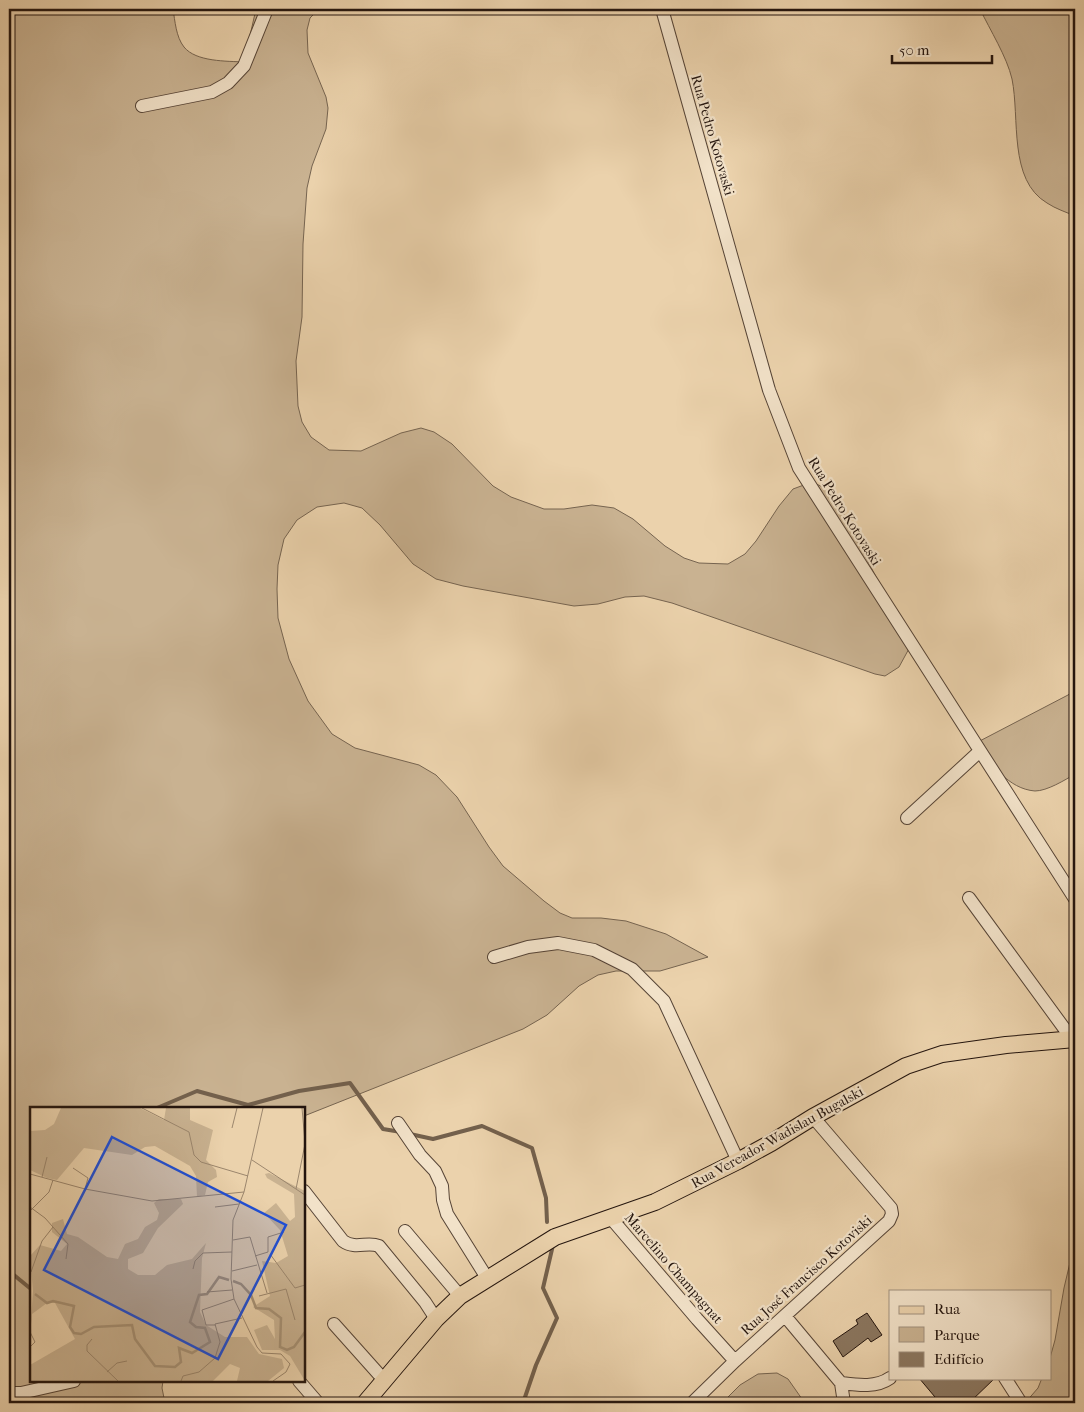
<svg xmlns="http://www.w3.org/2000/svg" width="1084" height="1412" font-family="'IM FELL French Canon',serif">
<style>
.green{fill:#c9b291;stroke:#766450}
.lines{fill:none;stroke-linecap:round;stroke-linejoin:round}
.stream{stroke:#73604c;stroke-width:4}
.building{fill:#8b7760;stroke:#24150e}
.minor-casing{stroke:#564436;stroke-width:14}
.major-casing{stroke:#24150e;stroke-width:18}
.minor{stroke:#f2e2c9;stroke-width:12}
.major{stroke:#ebd2ac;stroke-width:16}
.labels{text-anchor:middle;stroke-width:4.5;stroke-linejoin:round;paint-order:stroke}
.street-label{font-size:14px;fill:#24150e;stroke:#f2e2c9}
.inset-river{fill:none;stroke:#a79276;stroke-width:2.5}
.inset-road{fill:none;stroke:#9b866d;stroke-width:1}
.view{fill:#1d4ed8;fill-opacity:0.15;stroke:#1d4ed8;stroke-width:2.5}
.inset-edge{fill:none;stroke:#24150e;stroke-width:2.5}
</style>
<rect width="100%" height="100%" fill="#ebd2ac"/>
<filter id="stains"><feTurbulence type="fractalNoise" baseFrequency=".004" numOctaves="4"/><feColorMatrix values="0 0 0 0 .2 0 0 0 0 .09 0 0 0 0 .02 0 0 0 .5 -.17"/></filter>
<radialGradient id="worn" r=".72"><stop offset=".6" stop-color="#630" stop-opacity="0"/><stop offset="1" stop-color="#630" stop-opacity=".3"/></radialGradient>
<path class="green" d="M 9,9 L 173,9 C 175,21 176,37 184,47 C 196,62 227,61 244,62 L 256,9 L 319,9 L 310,18 L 307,30 L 308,53 L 326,97 L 328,108 L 326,129 L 312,166 L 307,188 L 303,244 L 302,317 L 296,361 L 298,406 L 302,422 L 311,437 L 329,450 L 361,451 L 401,433 L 421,428 L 434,432 L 452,444 L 493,486 L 511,497 L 544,509 L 564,509 L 592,505 L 614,508 L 633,519 L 665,546 L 684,558 L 699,563 L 728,564 L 745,554 L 756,541 L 779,506 L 793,489 L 812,482 L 825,488 L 839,505 L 911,645 L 899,667 L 885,676 L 875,674 L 672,603 L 644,596 L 625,597 L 598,604 L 574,606 L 463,586 L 436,579 L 413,564 L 380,525 L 362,508 L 344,503 L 317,507 L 297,520 L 284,539 L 278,565 L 277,589 L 278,618 L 289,659 L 308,701 L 332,734 L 355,748 L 419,765 L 436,775 L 457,797 L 489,847 L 503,866 L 544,901 L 560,913 L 572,918 L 601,918 L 626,921 L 666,934 L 708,957 L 660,971 L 616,971 L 598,975 L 579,986 L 547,1015 L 523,1029 L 304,1116 L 304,1108 L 31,1108 L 31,1381 L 163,1381 L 162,1388 L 165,1403 L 9,1403 Z
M 980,9 L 1075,9 L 1075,216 C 1066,212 1056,209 1047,203 C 1008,180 1020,118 1012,79 C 1007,57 990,30 980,9 Z
M 1075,690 L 1075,774 C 1065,780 1047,791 1035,791 C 1008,789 991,763 974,744 L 1068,695 Z
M 1075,1249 L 1075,1403 L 1025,1403 L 1038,1388 L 1042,1378 L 1050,1378 L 1050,1358 L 1055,1340 L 1064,1288 L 1072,1254 Z
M 777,1373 L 788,1379 L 802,1399 L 803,1403 L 722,1403 L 740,1385 L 758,1374 Z"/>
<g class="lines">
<path class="stream" d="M 157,1108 L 197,1091 L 248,1105 L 299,1091 L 350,1083 L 383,1129 L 401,1132
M 410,1134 L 433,1139 L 482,1126 L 532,1148 L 546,1198 L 547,1222
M 9,1271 L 31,1289
M 523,1403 L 536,1365 L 557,1318 L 543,1288 L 553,1245"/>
</g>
<path class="building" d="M 867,1313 L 882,1335 L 871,1342 L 868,1338 L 843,1357 L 833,1341 L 858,1324 L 856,1320 Z
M 919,1378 L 995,1378 L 969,1403 L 940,1403 Z"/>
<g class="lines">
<defs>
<path id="minor" d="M 662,9 L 769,390 L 799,468 L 1075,899
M 142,106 L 212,92 L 228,83 L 244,66 L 267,9
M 907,818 L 980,751
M 969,898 L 1072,1039
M 494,957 L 528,947 L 558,943 L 594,950 L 632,969 L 664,1001 L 738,1161
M 398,1123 L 420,1155 L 435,1171 L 442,1186 L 443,1200 L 447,1214 L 487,1278
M 304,1191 L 343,1241 C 356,1250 367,1241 379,1246 L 425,1302 L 436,1319
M 610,1217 L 697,1319 L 735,1361
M 405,1231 L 460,1296
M 785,1316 L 841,1383 C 857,1385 876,1388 890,1378
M 334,1324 L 384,1380
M 1005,1378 L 1021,1403
M 299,1381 L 318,1403
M 841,1383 L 844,1403
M 9,1393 L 21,1393 L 74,1381
M 692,1403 L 735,1361 L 889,1221 L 892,1214 L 891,1208 L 813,1117"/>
<path id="major" d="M 365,1403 L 436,1319 L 460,1296 L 555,1237 L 655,1202 L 738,1161 L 771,1143 L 813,1117 L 906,1066 L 942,1054 L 1006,1045 L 1075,1039"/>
</defs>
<use href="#minor" class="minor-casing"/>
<use href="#major" class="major-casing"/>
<use href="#minor" class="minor"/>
<use href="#major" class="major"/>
</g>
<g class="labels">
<g class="street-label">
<text transform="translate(713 135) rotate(74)" y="5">Rua Pedro Kotovaski</text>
<text transform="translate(845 511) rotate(58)" y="5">Rua Pedro Kotovaski</text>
<text transform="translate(777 1137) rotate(-29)" y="5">Rua Vereador Wadislau Bugalski</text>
<text transform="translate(674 1268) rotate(49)" y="5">Marcelino Champagnat</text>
<text transform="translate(806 1275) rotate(-42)" y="5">Rua José Francisco Kotoviski</text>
</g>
</g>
<g transform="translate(30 1107)">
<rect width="275" height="275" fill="#ebd2ac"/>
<path d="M 31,1 L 110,1 L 134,13 L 136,1 L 160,1 L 160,13 L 183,23 L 176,53 L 186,63 L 187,70 L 178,75 L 175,88 L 167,90 L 166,69 L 160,59 L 125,39 L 115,40 L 102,48 L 54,41 L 27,73 L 17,71 L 0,63 L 0,24 L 15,23 L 24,17 ZM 239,66 L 275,84 L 275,274 L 260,249 L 250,243 L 232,243 L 224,223 L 237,218 L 245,232 L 244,213 L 223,200 L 240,189 L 232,154 L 246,156 L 258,149 L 250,123 L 234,106 L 246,96 L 260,114 L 265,110 L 264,87 L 237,71 L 235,67 ZM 129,92 L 151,92 L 153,97 L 128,121 L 113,146 L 98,152 L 98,162 L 108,168 L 125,168 L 137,158 L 162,152 L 176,136 L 172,151 L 170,205 L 176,218 L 195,230 L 217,230 L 229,247 L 252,252 L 254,261 L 238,274 L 207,274 L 210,261 L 200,257 L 183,274 L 0,274 L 0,258 L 45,232 L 25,196 L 17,196 L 2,207 L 0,227 L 3,184 L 0,149 L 10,138 L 31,144 L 37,137 L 22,125 L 22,116 L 33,112 L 37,127 L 48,130 L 77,150 L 88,152 L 95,137 L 108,132 L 115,120 L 127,113 L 129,106 L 124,96 Z" fill="#c9b291"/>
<path class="inset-river" d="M 203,174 L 211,177 L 221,188 L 226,201 L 239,202 L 251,211 L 250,240 L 257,243 L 264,240 L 275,225M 5,187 L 17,196 L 23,194 L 44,199 L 40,220 L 44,226 L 51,227 L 64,220 L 102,218 L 105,232 L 125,259 L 145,260 L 151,255 L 149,241 L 162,246 L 180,235 L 175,221 L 166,220 L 160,215 L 169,188 L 177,187 L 189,170 L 199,173"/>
<path class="inset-road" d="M 112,1 L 159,25 L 164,48 L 171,55 L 218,69M 233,1 L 214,85 L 203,113 L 201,172 L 204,192 L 227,240 L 232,246 L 251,247 L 260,257 L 256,265 L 243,274M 272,1 L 275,35M 202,21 L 207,1M 222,53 L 275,88M 43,61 L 58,71 L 55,82M 0,67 L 55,82 L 122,94 L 214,85M 12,70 L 17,50M 266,82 L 275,37M 0,100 L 15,111 L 38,137 L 36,152M 185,100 L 209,97M 0,104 L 19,85 L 23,73M 203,133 L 220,130 L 237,186M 240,147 L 265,181 L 275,178M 225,149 L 238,145 L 238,130 L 254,125M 163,162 L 165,154 L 173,146 L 202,145M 202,164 L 227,158M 1,165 L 12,134 L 23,120M 177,185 L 202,183M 229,189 L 256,182 L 265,213M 185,218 L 176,218 L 172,203 L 204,192M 0,225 L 5,235 L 0,240M 62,232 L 57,238 L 57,244 L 88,274M 77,265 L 87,256 L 97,254M 151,274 L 153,269 L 169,265 L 185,251 L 190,235 L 185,217 L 212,211"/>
<path class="view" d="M 82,30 L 256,118 L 188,252 L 14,163 Z"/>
<rect width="275" height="275" class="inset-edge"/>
</g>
<rect width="1084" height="1412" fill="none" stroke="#ebd2ac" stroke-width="30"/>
<rect x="10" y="10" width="1064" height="1392" fill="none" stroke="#24150e" stroke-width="2.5"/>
<rect x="15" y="15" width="1054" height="1382" fill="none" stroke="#24150e"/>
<rect x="889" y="1290" width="162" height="90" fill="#f2e2c9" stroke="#a0907e"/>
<rect x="899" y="1306" width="25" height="8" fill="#ebd2ac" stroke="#a0907e"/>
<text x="934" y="1314" font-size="15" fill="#24150e">Rua</text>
<rect x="899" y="1327" width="25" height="15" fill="#c9b291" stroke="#a0907e"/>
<text x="934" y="1340" font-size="15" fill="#24150e">Parque</text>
<rect x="899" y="1352" width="25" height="15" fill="#8b7760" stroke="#a0907e"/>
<text x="934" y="1364" font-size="15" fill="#24150e">Edifício</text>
<path d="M892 55v8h100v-8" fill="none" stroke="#24150e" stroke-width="2.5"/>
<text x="899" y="55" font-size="15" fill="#24150e" stroke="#f2e2c9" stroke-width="4" paint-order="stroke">50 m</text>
<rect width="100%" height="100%" filter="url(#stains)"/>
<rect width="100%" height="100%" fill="url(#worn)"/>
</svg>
